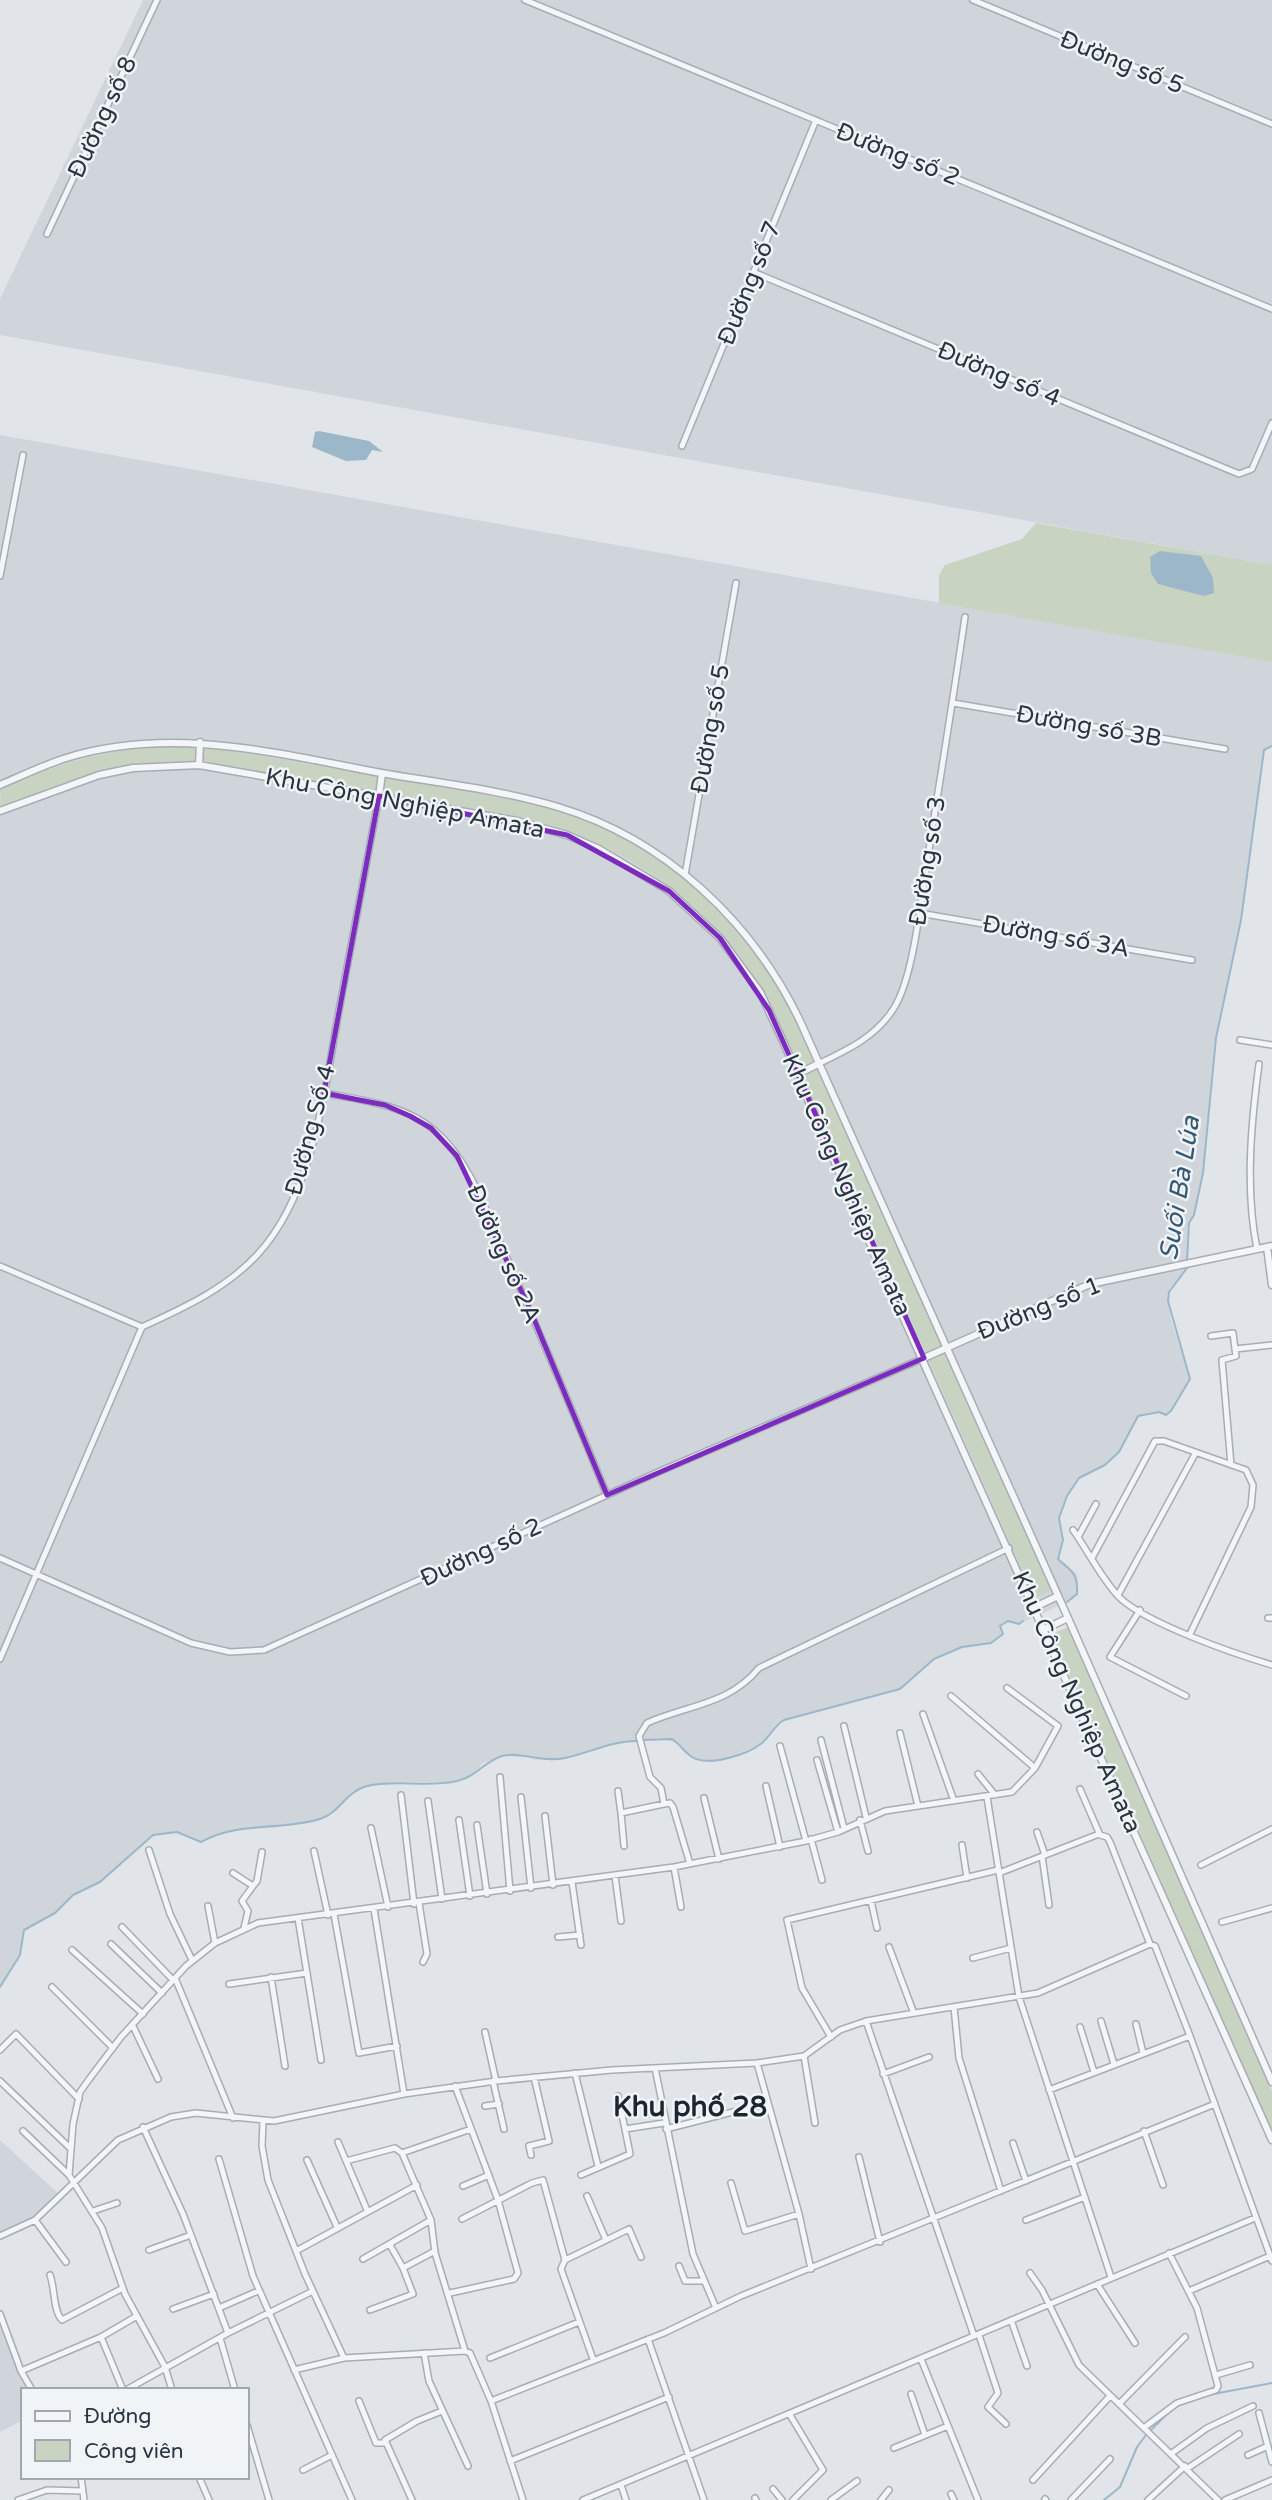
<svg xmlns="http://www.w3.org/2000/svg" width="1272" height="2500" font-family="'Varela Round',sans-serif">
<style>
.built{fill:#cfd5db}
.green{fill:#c8d3c2}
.water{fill:#9cb7c9}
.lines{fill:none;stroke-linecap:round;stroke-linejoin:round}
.stream{stroke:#9cb7c9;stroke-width:2}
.minor-casing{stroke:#a6adb3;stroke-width:8}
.tertiary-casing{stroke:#a6adb3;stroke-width:9}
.minor{stroke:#f3f5f8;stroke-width:5}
.tertiary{stroke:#f3f5f8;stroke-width:6}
.marked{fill:none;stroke:#7b2cbf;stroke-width:5;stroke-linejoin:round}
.labels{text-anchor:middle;stroke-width:5;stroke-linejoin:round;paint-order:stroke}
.street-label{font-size:24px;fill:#293541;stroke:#f0f4f7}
.water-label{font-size:26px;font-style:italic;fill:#345874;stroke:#f0f4f7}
.quarter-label{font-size:28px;font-weight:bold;fill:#1c2631;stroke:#f0f4f7}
</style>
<rect width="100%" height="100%" fill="#e1e5e9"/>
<path class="built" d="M 143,0 L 1272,0 L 1272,565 L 0,335 L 0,299 Z
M 0,435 L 1272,662 L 1272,746 L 1264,751 L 1241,919 L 1216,1038 L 1203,1173 L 1194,1215 L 1189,1223 L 1187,1269 L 1169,1292 L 1171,1320 L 1190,1379 L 1171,1411 L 1166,1415 L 1159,1412 L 1138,1417 L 1119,1452 L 1105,1465 L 1079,1478 L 1067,1496 L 1059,1518 L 1063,1540 L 1058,1558 L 1075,1572 L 1078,1578 L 1077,1594 L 1073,1599 L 1019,1624 L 1008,1621 L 1000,1626 L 1003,1634 L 991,1643 L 962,1647 L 934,1659 L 900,1689 L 784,1720 L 775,1726 L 762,1743 L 725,1760 L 712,1762 L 694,1759 L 678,1743 L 659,1738 L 608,1744 L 564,1759 L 536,1760 L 522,1756 L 504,1756 L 483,1763 L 470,1777 L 454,1782 L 398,1782 L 365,1786 L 353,1791 L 336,1810 L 319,1820 L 272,1828 L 235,1829 L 201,1842 L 177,1832 L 153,1835 L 100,1882 L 73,1895 L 55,1913 L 24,1930 L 20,1955 L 0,1987 Z
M 0,2140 L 58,2193 L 34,2218 L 0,2233 Z
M 0,2321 L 29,2390 L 23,2390 L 23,2420 L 0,2432 Z"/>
<path class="green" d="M 1036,523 L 1272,565 L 1272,662 L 939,603 L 939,575 L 945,565 L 1022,539 Z
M 198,746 L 197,761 L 132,764 L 98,771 L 1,806 L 0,789 C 68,759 123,745 198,746 Z
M 202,746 L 379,776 L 377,792 L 201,762 Z
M 384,777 C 441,787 501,793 557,810 C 645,837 724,900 773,977 C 790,1004 801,1034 814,1064 L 800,1070 C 785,1037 771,1001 750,971 C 702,900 621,843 538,822 C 486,809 433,802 381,793 Z
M 816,1068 L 943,1346 L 926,1354 L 801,1074 Z
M 944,1349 L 1052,1590 L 1035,1598 L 928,1358 Z
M 1068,1627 L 1272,2091 L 1272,2131 L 1051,1634 Z"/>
<path class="water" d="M 319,431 L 369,441 L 383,452 L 372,450 L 366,460 L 346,461 L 312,447 L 315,432 Z
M 1160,551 L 1201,556 L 1213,578 L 1214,593 L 1204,596 L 1158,584 L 1151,573 L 1150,557 Z"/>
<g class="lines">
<path class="stream" d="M 1187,1262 L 1189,1223 L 1194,1215 L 1203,1173 L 1216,1038 L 1241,920 L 1264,750 L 1272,746
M 1067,1602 L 1077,1594 C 1078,1573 1072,1572 1058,1559 L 1063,1540 L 1059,1518 L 1067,1496 L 1079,1478 L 1105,1465 L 1119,1452 L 1138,1416 L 1159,1412 L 1166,1415 L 1171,1411 L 1190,1379 L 1168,1301 L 1169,1292 L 1187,1268
M 642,1740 L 672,1739 C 680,1744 684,1752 692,1757 C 708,1767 747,1755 762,1743 C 771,1735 774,1726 784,1720 L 900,1689 L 934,1659 L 962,1647 L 991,1643 L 1003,1634 L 1000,1626 L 1008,1621 L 1019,1624 L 1023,1621
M 0,1987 L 20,1955 L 24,1930 L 55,1913 L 73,1895 L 100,1882 L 153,1835 L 177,1832 L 201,1842 C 238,1821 281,1831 320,1819 C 340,1813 346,1791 367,1786 C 396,1779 428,1788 457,1781 C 476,1777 485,1761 502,1756 C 519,1751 543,1763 565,1758 C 589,1753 611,1741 637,1741
M 1208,2395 L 1272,2383
M 1150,2431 L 1168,2413
M 1104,2500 L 1120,2487 L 1137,2447 L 1146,2435"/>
<defs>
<path id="minor" d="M 525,0 L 1272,309
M 973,0 L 1272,124
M 47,234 L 157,0
M 753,272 L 1239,474 L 1252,469 L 1272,423
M 682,446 L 816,120
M 0,576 L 23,455
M 953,703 L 1225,749
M 685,875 L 736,583
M 919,913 L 1192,960
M 1240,1040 L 1272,1045
M 818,1064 C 847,1050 876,1037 894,1008 C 913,978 920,906 926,869 C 939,785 953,701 965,617
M 324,1093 C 361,1100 403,1104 434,1130 C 470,1160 486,1212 505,1254 C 540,1334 574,1414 607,1495
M 1257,1249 C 1245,1189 1251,1124 1259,1064
M 0,1266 L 142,1327
M 1211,1336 L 1233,1333 L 1235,1349
M 1231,1465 L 1222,1360 L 1236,1356 L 1235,1349 L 1272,1345
M 1073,1530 C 1088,1551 1101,1578 1119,1597 C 1145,1623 1235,1654 1272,1665
M 1078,1537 L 1096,1504
M 0,1558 L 191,1643 L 230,1652 L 264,1650 L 658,1472 L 924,1358
M 1092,1558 L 1155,1441 L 1164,1441 L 1246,1470 L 1253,1485 L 1251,1507 L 1190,1634
M 1118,1595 L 1195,1454
M 1140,1610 L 1110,1657 L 1186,1696
M 1268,1618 L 1272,1618
M 0,1659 L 142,1327 C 183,1308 226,1289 258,1254 C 315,1192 325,1085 340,1005 C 353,936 366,866 379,796
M 951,1696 L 1035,1768
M 923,1714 L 954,1801
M 844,1726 L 866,1817
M 900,1733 L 918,1806
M 821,1740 L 844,1828
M 780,1746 L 806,1841
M 817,1760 L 838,1832
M 978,1774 L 995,1795
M 500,1777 L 510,1891
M 766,1786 L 780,1847
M 1080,1789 L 1100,1835 L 1107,1837 L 1110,1842 L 1150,1944
M 618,1791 L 621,1813
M 401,1795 L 414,1904
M 521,1797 L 531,1888
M 987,1797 L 1019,1997 L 1111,2277
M 704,1798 L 719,1859
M 428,1801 L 442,1899
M 545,1816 L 553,1885
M 459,1820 L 470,1896
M 860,1820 L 868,1851
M 477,1825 L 487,1894
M 371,1828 L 388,1907
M 1037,1832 L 1045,1855
M 811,1839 L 822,1880
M 962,1845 L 967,1878
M 624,1846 L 621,1813 L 664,1804
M 149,1850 L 170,1914 L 192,1960
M 314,1851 L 328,1915
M 1042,1856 L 1049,1905
M 690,1864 L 673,1807 L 670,1803 L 664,1804 L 661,1788 L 650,1777 L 639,1736 L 647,1723 C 687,1705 729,1705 759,1668 L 1009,1548
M 1201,1865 L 1272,1829
M 674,1867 L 681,1907
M 233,1873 L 253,1886 L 242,1901 L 248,1911 L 244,1928
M 999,1873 L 1099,1834
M 615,1876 L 621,1921
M 572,1882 L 581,1945
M 253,1886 L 257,1881 L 262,1852
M 871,1901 L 877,1928
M 419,1903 L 427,1954 L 423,1962
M 208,1906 L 215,1943
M 374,1909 L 404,2094
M 334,1914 L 359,2053 L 397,2046
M 298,1918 L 321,2060
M 1222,1922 L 1272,1908
M 122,1927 L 173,1980
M 558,1937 L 580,1935
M 111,1944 L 162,1993
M 889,1947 L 913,2011
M 72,1950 L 143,2014
M 973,1958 L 1011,1948
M 271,1977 L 285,2066
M 175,1978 L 233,2118
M 229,1984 L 307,1973
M 52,1987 L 113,2048
M 954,2007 L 959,2058 L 1001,2191
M 866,2021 L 974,2336
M 1101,2021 L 1114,2064
M 1136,2024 L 1143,2053
M 133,2026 L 158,2079
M 1080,2027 L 1094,2072
M 485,2032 L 496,2081
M 831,2037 L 802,1988 L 787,1920 L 998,1870
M 0,2050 L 16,2034 L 79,2099
M 804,2056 L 815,2123
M 757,2063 L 799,2214 L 811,2269
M 655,2068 L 693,2254 L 716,2308
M 575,2073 L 598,2166
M 883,2074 L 929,2057
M 0,2081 L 70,2148
M 493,2081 L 504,2129
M 1049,2090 L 1190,2036 L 1272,2261
M 618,2096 L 625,2129
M 485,2106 L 499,2104
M 263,2122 L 262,2146 L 268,2180 L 305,2274 L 344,2358
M 143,2127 L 183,2214 L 228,2333
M 666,2129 L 768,2103
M 23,2131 L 69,2175
M 1144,2131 L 1163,2185
M 338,2142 L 367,2210
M 1013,2143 L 1026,2181
M 402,2153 L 471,2129
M 531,2155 L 529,2146 L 549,2141 L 534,2077
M 859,2157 L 880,2242
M 219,2159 L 253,2276 L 352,2500
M 307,2160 L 337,2227
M 346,2161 L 395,2148 L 402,2153 L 431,2220 L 435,2253 L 465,2351
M 581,2175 L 630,2154 L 625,2129 L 664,2123
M 731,2183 L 745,2231 L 799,2214
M 463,2186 L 489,2175
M 587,2196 L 606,2240
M 93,2211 L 117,2203
M 462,2219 L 532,2183 L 543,2180 L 565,2260 L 561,2269 L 593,2359
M 35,2220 L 66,2262
M 1026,2220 L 1085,2197
M 0,2236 L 35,2220 L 118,2140 L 171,2117 L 196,2113 L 274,2121 L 404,2094 L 496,2081 L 612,2070 L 757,2063 L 804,2056 L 840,2030 L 866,2021 L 1038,1993 L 1150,1944 L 1155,1946 L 1190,2036
M 390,2245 L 403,2268 L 435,2251
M 149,2250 L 191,2235
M 296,2251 L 417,2185
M 363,2259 L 431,2220
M 565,2260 L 629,2229 L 641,2257
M 679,2266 L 685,2281 L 702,2281
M 1030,2273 L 1042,2290 L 1079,2365 L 1218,2500
M 50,2275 C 55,2288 53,2311 62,2320 L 123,2288
M 1097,2284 L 1135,2343
M 1189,2291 L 1270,2256
M 450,2293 L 514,2279 L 518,2273 L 498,2200 L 455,2086
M 219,2308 L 258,2291
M 173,2309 L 214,2294
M 370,2310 L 413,2294 L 403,2268
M 0,2314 L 21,2371 L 32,2390
M 1011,2320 L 1027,2366
M 979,2335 L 998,2393 L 988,2407 L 1006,2424
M 101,2337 L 123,2390
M 220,2338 L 235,2390
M 648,2339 L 704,2500
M 424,2353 L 429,2381 L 468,2466
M 490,2358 L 579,2322
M 921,2359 L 978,2500
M 294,2370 L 344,2358 L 465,2351 L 470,2353 L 491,2401 L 523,2500
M 21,2371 L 101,2337 L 137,2316
M 1216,2375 L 1250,2365
M 126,2390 L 228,2333 L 313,2291
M 172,2390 L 165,2367 L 125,2294 L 102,2228 L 69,2175 L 73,2124 L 80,2092 L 90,2078 L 121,2037 L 186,1966 L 215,1943 L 258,1923 L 674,1867 L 806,1841 L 838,1832 L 885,1811 L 1012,1792 L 1035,1768 L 1058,1726 L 1007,1688
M 911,2394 L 925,2435
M 359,2401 L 376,2443 L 384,2443
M 491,2401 L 664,2333 L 741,2296 L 1215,2104
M 1119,2404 L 1185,2337
M 1259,2413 L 1272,2462
M 790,2415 L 823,2470 L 793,2500
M 247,2425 L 269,2500
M 1145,2427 L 1177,2403 L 1216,2390 L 1218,2386 L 1197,2308 L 1169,2253
M 894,2448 L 948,2426
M 1172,2453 L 1207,2428 L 1253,2406
M 1248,2455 L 1268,2446
M 510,2461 L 669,2397
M 1188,2468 L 1239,2434
M 303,2470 L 332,2455
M 81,2477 L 84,2500
M 199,2477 L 209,2500
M 1033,2480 L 1110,2396
M 621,2485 L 626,2500
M 773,2489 L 782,2500
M 951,2494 L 954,2500
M 755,2498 L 756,2500
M 1045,2499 L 1046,2500
M 18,2500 L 47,2490 L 83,2491
M 412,2500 L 385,2440 L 417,2421 L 442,2411
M 583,2500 L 1255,2218
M 831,2500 L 857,2481
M 881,2500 L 889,2490
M 1071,2500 L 1110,2459
M 1148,2500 L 1185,2466
M 1225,2500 L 1272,2480"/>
<path id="tertiary" d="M 199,765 L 200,742
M 0,785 C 21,776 42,766 63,759 C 169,725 276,753 381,773 C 440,783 501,790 558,807 C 665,839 752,921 800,1021 L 1068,1618 L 1272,2082
M 379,796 L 382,773
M 0,811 L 99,775 L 133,768 L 199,765 L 517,821 L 567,835 L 599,849 L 669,891 L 720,938 L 760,992 L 783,1041 L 861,1223 L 1272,2140
M 798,1074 L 818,1064
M 1267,1247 L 1272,1285
M 924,1358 L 1090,1284 L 1272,1246
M 1035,1607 L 1058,1596
M 1045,1629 L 1068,1618"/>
</defs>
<use href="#minor" class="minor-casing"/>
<use href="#tertiary" class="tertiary-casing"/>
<use href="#minor" class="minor"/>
<use href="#tertiary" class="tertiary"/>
</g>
<path class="marked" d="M 379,796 L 567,835 L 669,891 L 720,938 L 769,1010 L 924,1358 L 607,1495 L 528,1305 L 457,1156 L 431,1128 L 410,1116 L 385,1105 L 324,1093 Z"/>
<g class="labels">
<g class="street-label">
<text transform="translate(1122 62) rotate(22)" y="8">Đường số 5</text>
<text transform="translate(102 117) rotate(-65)" y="8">Đường số 8</text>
<text transform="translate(898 154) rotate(22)" y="8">Đường số 2</text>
<text transform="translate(749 283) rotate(-68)" y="8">Đường số 7</text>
<text transform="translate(999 374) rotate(23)" y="8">Đường số 4</text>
<text transform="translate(1089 726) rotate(10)" y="8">Đường số 3B</text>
<text transform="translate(710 729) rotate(-80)" y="8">Đường số 5</text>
<text transform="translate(405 803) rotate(11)" y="8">Khu Công Nghiệp Amata</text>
<text transform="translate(927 861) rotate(-81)" y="8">Đường số 3</text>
<text transform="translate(1056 936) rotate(10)" y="8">Đường số 3A</text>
<text transform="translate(310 1130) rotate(-75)" y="8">Đường Số 4</text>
<text transform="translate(847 1185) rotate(66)" y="8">Khu Công Nghiệp Amata</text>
<text transform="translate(504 1254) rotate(66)" y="8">Đường số 2A</text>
<text transform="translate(1039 1308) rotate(-22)" y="8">Đường số 1</text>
<text transform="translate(481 1552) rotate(-25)" y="8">Đường số 2</text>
<text transform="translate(1077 1702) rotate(66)" y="8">Khu Công Nghiệp Amata</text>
</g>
<g class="water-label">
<text transform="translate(1179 1188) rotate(-81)" y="9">Suối Bà Lúa</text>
</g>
<g class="quarter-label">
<text x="690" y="2116">Khu phố 28</text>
</g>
</g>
<rect x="21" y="2388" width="228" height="91" fill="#f0f4f7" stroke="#a0a8ae" stroke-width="2"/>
<rect x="35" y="2411" width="35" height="10" fill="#f3f5f8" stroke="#a0a8ae" stroke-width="2"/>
<text x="84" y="2423" font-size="21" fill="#293541">Đường</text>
<rect x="35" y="2440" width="35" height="21" fill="#c8d3c2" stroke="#a0a8ae" stroke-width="2"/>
<text x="84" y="2458" font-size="21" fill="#293541">Công viên</text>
</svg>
